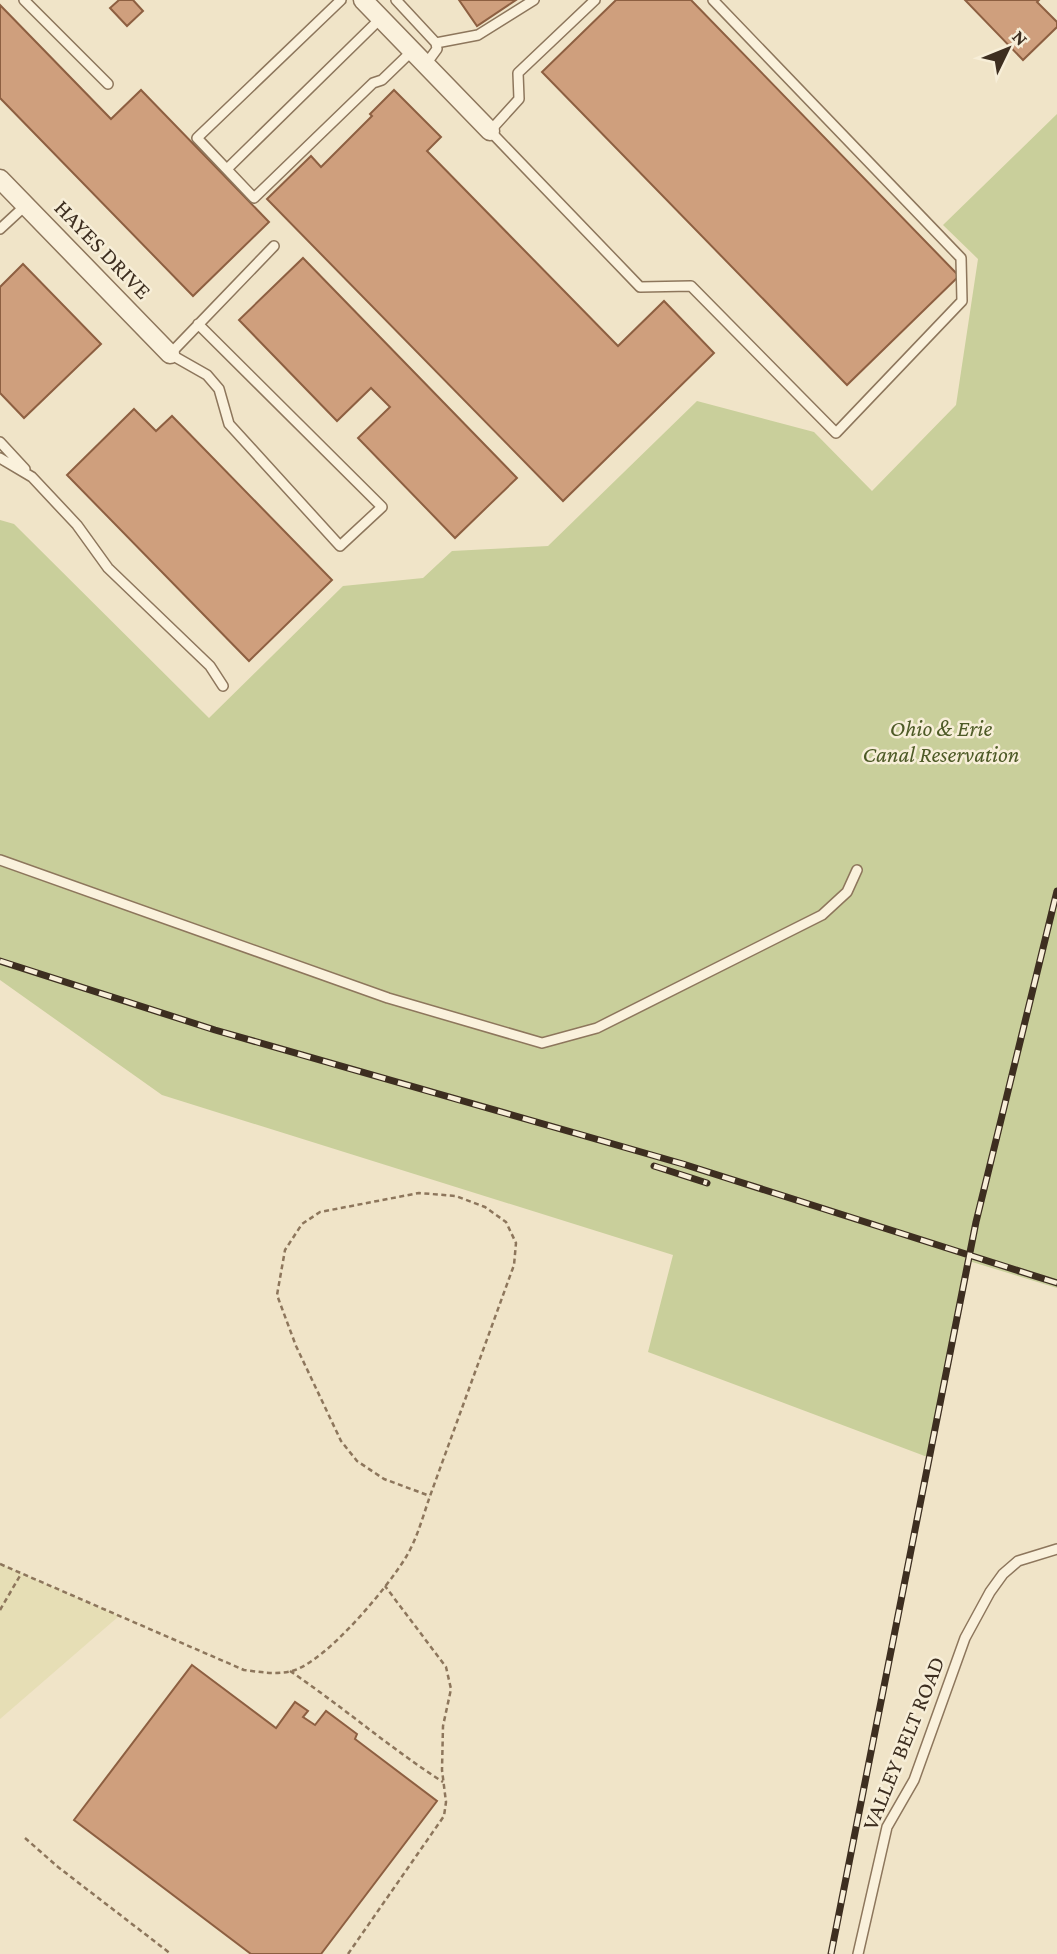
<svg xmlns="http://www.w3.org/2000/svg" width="1057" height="1954" font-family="'Crimson Pro',serif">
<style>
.farmland{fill:#e6deb5}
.green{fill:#c9cf9b}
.building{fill:#cf9f7d;stroke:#8d5f41;stroke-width:2}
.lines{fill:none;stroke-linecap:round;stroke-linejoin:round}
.service-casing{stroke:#8d765c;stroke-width:12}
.minor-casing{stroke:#8d765c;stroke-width:21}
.path{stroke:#8d765c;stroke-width:2.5;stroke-dasharray:5 3.5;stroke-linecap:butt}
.service{stroke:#faf1dc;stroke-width:9}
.minor{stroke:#faf1dc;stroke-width:18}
.rail-casing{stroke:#3d2e20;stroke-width:7}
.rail{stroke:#f7eed8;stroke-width:4.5;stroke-dasharray:13;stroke-linecap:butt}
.labels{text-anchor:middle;stroke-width:5;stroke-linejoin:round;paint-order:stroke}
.street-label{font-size:23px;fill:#3d2e20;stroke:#f7eed8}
.park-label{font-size:23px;font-style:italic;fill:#4d5a26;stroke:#f7eed8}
</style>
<rect width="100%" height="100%" fill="#f0e4c8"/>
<path class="farmland" d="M 0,1564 L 119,1616 L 0,1719 Z"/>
<path class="green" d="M 1057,114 L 1057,1288 L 969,1261 L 930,1458 L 648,1352 L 673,1255 L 162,1095 L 0,980 L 0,520 L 14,524 L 209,718 L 343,586 L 423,578 L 452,551 L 548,546 L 697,401 L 814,432 L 872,491 L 956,405 L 978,259 L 943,225 Z"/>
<path class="building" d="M 119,0 L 133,0 L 143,11 L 127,26 L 110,8 Z
M 459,0 L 516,0 L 477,26 Z
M 616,0 L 691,0 L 959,276 L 847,385 L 542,72 Z
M 965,0 L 1039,0 L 1037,2 L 1057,22 L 1057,27 L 1023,60 Z
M 0,5 L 111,119 L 141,90 L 269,222 L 193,296 L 0,98 Z
M 394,90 L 441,137 L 427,151 L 618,346 L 664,301 L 714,353 L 563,501 L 267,199 L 311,156 L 321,167 L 372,116 L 370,114 Z
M 303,258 L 517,478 L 455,538 L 358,438 L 390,407 L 371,388 L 337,421 L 239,320 Z
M 23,264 L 101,344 L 24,418 L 0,393 L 0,287 Z
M 134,409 L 156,431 L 172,416 L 332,580 L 249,661 L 67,475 Z
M 192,1665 L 276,1728 L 295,1702 L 308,1711 L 303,1717 L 315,1725 L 326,1711 L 357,1734 L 355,1739 L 437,1801 L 321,1954 L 251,1954 L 74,1820 Z"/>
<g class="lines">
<defs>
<path id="service" d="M 24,0 L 108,84
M 341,0 L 197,138 L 254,198 L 373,83 L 382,80 L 412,51
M 396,0 L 436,43 L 437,49 L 426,64
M 595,0 L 518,73 L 519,99 L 490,131 L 640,287 L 691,286 L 836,433 L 962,301 L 961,258 L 713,0
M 436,43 L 478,35 L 534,0
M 227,169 L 381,18
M 0,229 L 26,205
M 198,324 L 382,507 L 340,546 L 229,424 L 219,389 L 207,375 L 170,354 L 274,246
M 0,442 L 25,469
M 0,458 L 32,477 L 77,525 L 108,568 L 210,666 L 223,686
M 0,860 L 388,998 L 542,1043 L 597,1028 L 822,915 L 847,892 L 857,870
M 858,1954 L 887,1827 L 914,1780 L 965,1638 L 990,1592 L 1003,1574 L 1018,1561 L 1057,1549"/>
<path id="minor" d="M 363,0 L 490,131
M 0,179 L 170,354"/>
</defs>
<use href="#service" class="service-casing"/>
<use href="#minor" class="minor-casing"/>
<path class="path" d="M 0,1564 L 244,1670 C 261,1672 276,1675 292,1671 C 326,1662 388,1587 406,1557 C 417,1539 423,1516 430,1496 L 514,1265 L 516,1243 L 506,1222 L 485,1207 L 456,1196 L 419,1193 L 320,1212 L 302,1224 L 285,1250 L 277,1295 L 296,1346 L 341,1441 L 357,1461 L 384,1479 L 430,1496
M 0,1610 L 21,1574
M 290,1671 C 343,1707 390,1748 443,1782
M 25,1838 L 58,1867 L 171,1954
M 348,1954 L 444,1816 L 446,1802 L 442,1770 L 443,1726 L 451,1689 L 446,1667 L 385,1586"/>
<use href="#service" class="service"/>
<use href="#minor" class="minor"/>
<defs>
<path id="rail" d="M 0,961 L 215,1030 L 683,1164 L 1057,1283
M 654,1166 L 707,1183
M 831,1954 L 976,1222 L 1057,891"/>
</defs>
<use href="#rail" class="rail-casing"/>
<use href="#rail" class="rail"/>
</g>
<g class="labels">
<g class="street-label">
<text transform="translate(103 249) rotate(46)" y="8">HAYES DRIVE</text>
<text transform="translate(903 1743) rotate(-68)" y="8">VALLEY BELT ROAD</text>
</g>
<g class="park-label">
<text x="941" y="736">Ohio &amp; Erie<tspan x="941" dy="26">Canal Reservation</tspan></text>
</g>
</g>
<g transform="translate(1008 49) rotate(47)" stroke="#f7eed8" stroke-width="5" paint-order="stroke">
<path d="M0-5L12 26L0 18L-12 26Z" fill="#3d2e20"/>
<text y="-10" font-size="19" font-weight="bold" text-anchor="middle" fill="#3d2e20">N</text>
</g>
</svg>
